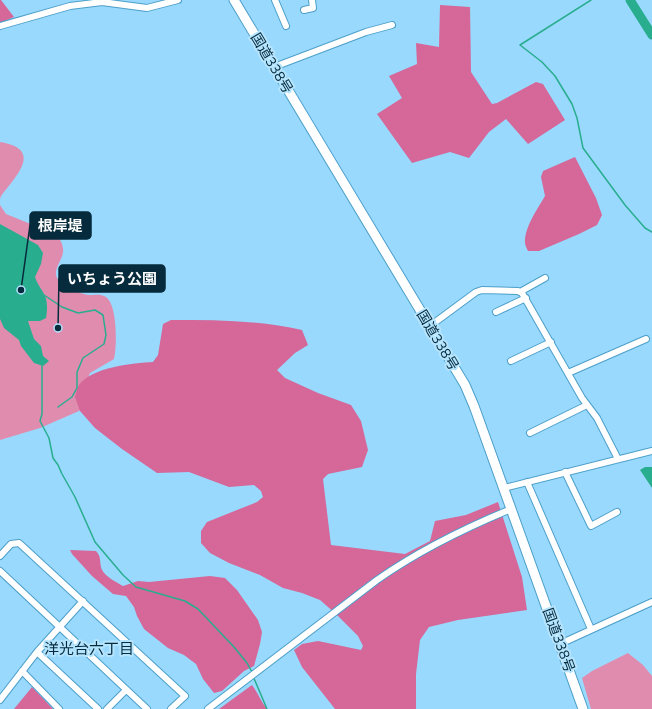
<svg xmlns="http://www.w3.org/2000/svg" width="652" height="709" font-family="'Nunito Sans','Noto Sans JP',sans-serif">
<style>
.green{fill:#e08caf}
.forest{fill:#d56799}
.water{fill:#29ad8f}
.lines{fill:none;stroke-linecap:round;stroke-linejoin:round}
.stream{stroke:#29ad8f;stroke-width:1.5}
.river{stroke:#29ad8f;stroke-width:9}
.minor-casing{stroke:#4c9fca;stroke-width:8}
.highway-casing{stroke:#4c9fca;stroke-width:11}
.minor{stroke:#fff;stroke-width:6}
.highway{stroke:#fff;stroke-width:9}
.labels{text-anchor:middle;stroke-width:4;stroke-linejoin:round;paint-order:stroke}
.street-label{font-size:14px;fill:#062b3c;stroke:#b5e4ff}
.neighbourhood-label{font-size:15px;fill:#062b3c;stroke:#b5e4ff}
.leader{fill:none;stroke:#062b3c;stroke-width:1.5}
.callout-dot{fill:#062b3c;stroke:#b5e4ff;stroke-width:1.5}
.callout{fill:#062b3c;stroke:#062b3c;stroke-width:1.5}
.callout-label{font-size:15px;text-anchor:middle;font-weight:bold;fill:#fff}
</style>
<rect width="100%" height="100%" fill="#99d9fd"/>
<path class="green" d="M 0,142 C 44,149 16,176 1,196 L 0,199 Z
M 0,205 L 6,214 L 58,235 C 60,240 64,246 63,252 C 62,261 53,269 57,278 C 61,286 80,294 89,295 C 93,295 100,294 104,296 C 118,301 117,347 114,359 L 90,373 L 86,383 L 84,406 L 79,411 L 40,428 L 0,440 Z
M 628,653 L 643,665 L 652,676 L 652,709 L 591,709 L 582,678 L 592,671 Z"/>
<path class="forest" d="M 0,0 L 1,0 L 14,17 L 0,23 Z
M 440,5 L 470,7 L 471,72 L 492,104 L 497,103 L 536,82 L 543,84 L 565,120 L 528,144 L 506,119 L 489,132 L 469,158 L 450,152 L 412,163 L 377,114 L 402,98 L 389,76 L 417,64 L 416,43 L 439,47 Z
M 575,157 L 596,198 L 602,215 L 597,225 L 579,234 L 539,251 L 528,251 C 527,249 525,245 525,243 C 524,228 538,208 545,196 L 541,177 L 543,171 Z
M 171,320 C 214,320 259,320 302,330 L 308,345 L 295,353 L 277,370 L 285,378 L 318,393 L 351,405 L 361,421 L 368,450 L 362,467 L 328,474 L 323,479 L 331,545 L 405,554 L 430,541 L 435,521 L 466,515 L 498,502 L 522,577 L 527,610 L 458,620 L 429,627 L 420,640 L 416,674 L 416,709 L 335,709 L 302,667 L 294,650 L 302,644 L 318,641 L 361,650 L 363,646 L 358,636 L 336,614 L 320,600 L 302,593 L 283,588 L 260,575 L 229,563 L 210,553 L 201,543 L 201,531 L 207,522 L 257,502 L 263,497 L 261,491 L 254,485 L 229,487 L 189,472 L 157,473 L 122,449 L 95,428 L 80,411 L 75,397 C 76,393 77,388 79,385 C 92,367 133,363 153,362 L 158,355 L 163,324 Z
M 70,550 L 96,551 C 102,557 99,563 102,570 C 106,577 116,582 123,586 L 138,581 L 149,582 L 210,576 L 225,578 L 237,590 L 258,620 L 262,632 L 260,644 L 254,666 L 244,671 L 222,691 L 214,693 L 203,679 L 196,664 L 184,655 L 168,648 L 144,629 L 137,616 L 134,607 L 126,596 L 113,594 L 92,576 L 72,554 Z
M 252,685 C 258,693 261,702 267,709 L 219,709 Z
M 32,687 L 53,709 L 14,709 Z"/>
<path class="water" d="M 0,224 L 38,245 L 43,253 L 41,264 L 35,277 C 38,286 42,289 45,296 C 48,303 47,312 46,318 L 40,321 L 28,321 L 34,339 L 41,346 L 43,356 L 49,361 L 43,366 L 34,363 L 21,346 L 19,340 L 4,328 L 0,319 Z
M 645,467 L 652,467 L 652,488 L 640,470 Z"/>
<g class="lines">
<path class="stream" d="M 591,0 L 520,45 L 542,62 L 555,76 L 572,104 L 577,118 L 583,148 L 625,205 L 645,228 L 652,232
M 44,295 L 62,307 L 78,313 L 95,310 L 103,315 L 106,335 L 104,344 L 83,358 L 77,372 L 77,388 L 72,397 L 58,407
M 42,366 L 42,414 L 40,421 L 49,438 L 53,458 L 58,465 L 62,474 L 75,497 L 95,542 L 123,575 L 136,587 L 185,601 L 198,609 L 234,647 L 247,663 L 252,672
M 253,676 L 267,709"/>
<path class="river" d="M 630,0 L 652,35"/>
<defs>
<path id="minor" d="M 275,0 L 286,26
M 304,10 L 313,8 L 312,0
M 0,26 L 70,6 L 102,2 L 147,8 L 178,0
M 274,67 L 366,32 L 392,25
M 520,292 L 545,278
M 496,312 L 526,298
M 430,326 L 476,292 L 482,290 L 518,291 L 522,293 L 582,398 L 597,418 L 618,459
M 511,361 L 551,342
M 568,373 L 646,339
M 530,433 L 587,405
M 565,472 L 591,526 L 617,512
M 527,482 L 591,629
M 504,488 L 652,451
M 0,556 L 11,544 L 19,543 L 185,696 L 171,709
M 0,571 L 147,709
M 560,644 L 652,602
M 37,652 L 98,709
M 22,671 L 59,709
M 0,700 L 37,652 L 83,601
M 107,709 L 126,690
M 208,709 L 377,580 C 418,551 465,528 511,509"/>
<path id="highway" d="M 234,0 L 465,385 L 474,406 L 583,709"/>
</defs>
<use href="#minor" class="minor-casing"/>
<use href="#highway" class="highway-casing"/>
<use href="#minor" class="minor"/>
<use href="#highway" class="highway"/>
</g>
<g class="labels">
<g class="street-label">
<text transform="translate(272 63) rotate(59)" y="5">国道338号</text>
<text transform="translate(438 340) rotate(59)" y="5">国道338号</text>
<text transform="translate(559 640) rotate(70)" y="5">国道338号</text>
</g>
<g class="neighbourhood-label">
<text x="89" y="654">洋光台六丁目</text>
</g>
</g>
<path class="leader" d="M21 290L30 225M58 328L59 278"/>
<g class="callout-dot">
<circle cx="21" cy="290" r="4"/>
<circle cx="58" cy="328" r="4"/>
</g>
<g class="callout">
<rect x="30" y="212" width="61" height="27" rx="4"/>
<rect x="59" y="265" width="106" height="27" rx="4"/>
</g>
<g class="callout-label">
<text x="60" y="231">根岸堤</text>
<text x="112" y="284">いちょう公園</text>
</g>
</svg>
